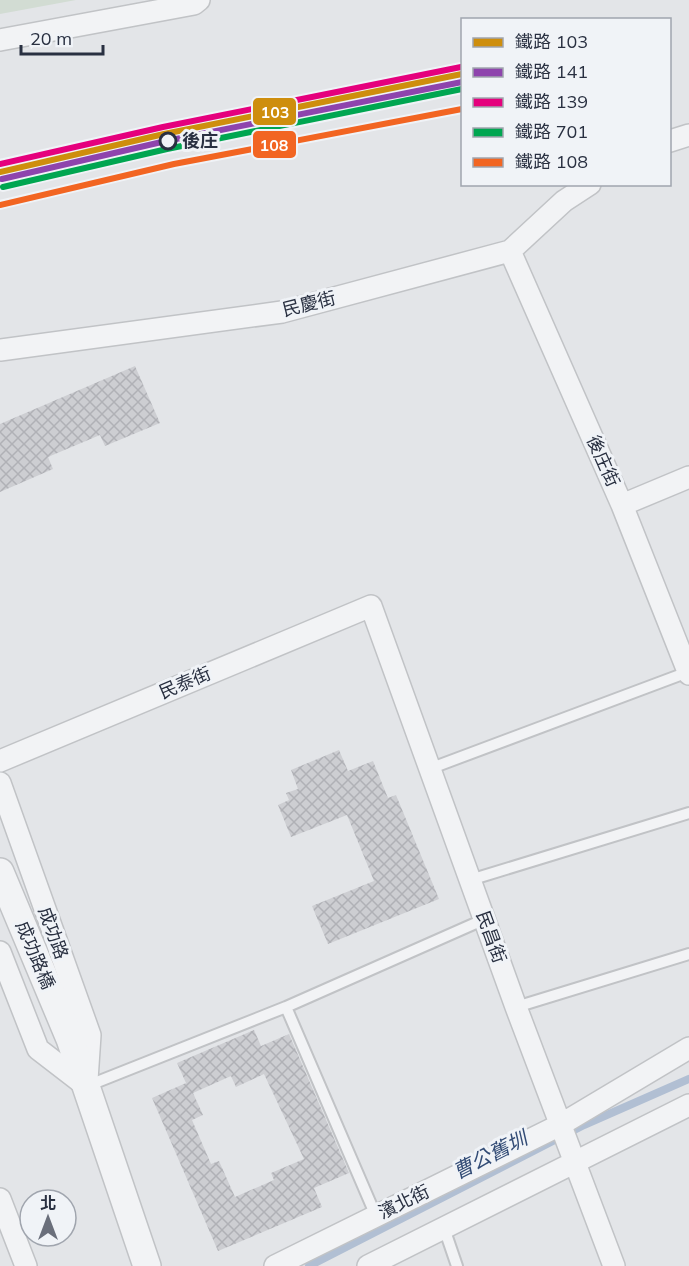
<svg xmlns="http://www.w3.org/2000/svg" width="689" height="1266" font-family="Mulish,'Noto Sans TC',sans-serif">
<style>
.green{fill:#d2dcd3}
.lines{fill:none;stroke-linecap:round;stroke-linejoin:round}
.stream{stroke:#b1bfd3;stroke-width:8}
.building{fill:url(#building-cross-hatch);fill-rule:evenodd}
.service-casing{stroke:#c1c3c6;stroke-width:14}
.minor-casing{stroke:#c1c3c6;stroke-width:24}
.tertiary-casing{stroke:#c1c3c6;stroke-width:30}
.service{stroke:#f2f3f5;stroke-width:10}
.minor{stroke:#f2f3f5;stroke-width:21}
.tertiary{stroke:#f2f3f5;stroke-width:27}
.rail-1-casing{stroke:#f0f3f7;stroke-width:10}
.rail-2-casing{stroke:#f0f3f7;stroke-width:10}
.rail-3-casing{stroke:#f0f3f7;stroke-width:10}
.rail-4-casing{stroke:#f0f3f7;stroke-width:10}
.rail-5-casing{stroke:#f0f3f7;stroke-width:10}
.rail-1{stroke:#ce8e0d;stroke-width:6}
.rail-2{stroke:#8e44ad;stroke-width:6}
.rail-3{stroke:#e5007d;stroke-width:6}
.rail-4{stroke:#00a651;stroke-width:6}
.rail-5{stroke:#f26522;stroke-width:6}
.stop-dot{fill:#f0f3f7;stroke:#293041;stroke-width:3}
.labels{text-anchor:middle;stroke-width:6;stroke-linejoin:round;paint-order:stroke}
.stop-label{font-size:18px;font-weight:bold;fill:#293041;stroke:#f0f3f7;text-anchor:start}
.street-label{font-size:18px;fill:#293041;stroke:#f0f3f7}
.water-label{font-size:20px;font-style:italic;fill:#334c76;stroke:#f0f3f7}
.line-badge{stroke:#f0f3f7;stroke-width:2}
.badge-label{font-size:16px;text-anchor:middle;font-weight:bold;fill:#fff}
</style>
<defs>
<pattern id="building-cross-hatch" width="8" height="8" patternUnits="userSpaceOnUse" patternTransform="scale(1.5)"><rect width="8" height="8" fill="#cdced2"/><path d="M0 0l8 8M0 8l8-8" fill="none" stroke="#b0b1b6"/></pattern>
</defs>
<rect width="100%" height="100%" fill="#e3e5e8"/>
<path class="green" d="M 0,0 L 76,0 L 0,14 Z"/>
<g class="lines">
<path class="stream" d="M 309,1266 L 584,1125 L 689,1079"/>
</g>
<path class="building" d="M 135,366 L 160,423 L 105,446 L 100,435 L 48,457 L 53,469 L 0,492 L 0,424 Z
M 339,750 L 348,771 L 373,761 L 388,798 L 396,795 L 439,899 L 328,944 L 312,906 L 374,881 L 347,815 L 291,837 L 278,805 L 289,800 L 286,793 L 298,789 L 291,770 Z
M 254,1030 L 261,1046 L 289,1034 L 349,1173 L 314,1188 L 322,1207 L 218,1251 L 152,1098 L 186,1083 L 177,1063 ZM 264,1074 L 304,1159 L 271,1173 L 274,1180 L 235,1197 L 219,1161 L 211,1164 L 192,1120 L 203,1115 L 193,1093 L 231,1076 L 236,1087 Z"/>
<g class="lines">
<defs>
<path id="service" d="M 429,769 L 688,672
M 470,880 L 689,813
M 286,1007 L 376,1216
M 516,1007 L 689,954
M 87,1086 L 286,1007 L 485,919
M 444,1228 L 457,1266"/>
<path id="minor" d="M 0,40 L 194,4 L 199,0
M 670,141 L 689,135
M 510,251 L 622,505 L 689,674
M 0,350 L 282,312 L 510,251 L 564,201 L 590,184
M 622,505 L 689,477
M 0,761 L 371,606 L 516,1007 L 614,1266
M 0,783 L 90,1035 L 87,1080
M 0,952 L 38,1049 L 86,1086
M 0,1199 L 26,1266
M 275,1266 L 560,1125 L 689,1048
M 368,1266 L 689,1105"/>
<path id="tertiary" d="M 0,872 L 70,1039 L 147,1266"/>
</defs>
<use href="#service" class="service-casing"/>
<use href="#minor" class="minor-casing"/>
<use href="#tertiary" class="tertiary-casing"/>
<use href="#service" class="service"/>
<use href="#minor" class="minor"/>
<use href="#tertiary" class="tertiary"/>
<defs>
<path id="rail-1" d="M 0,172 L 164,134 L 462,74"/>
<path id="rail-2" d="M 2,179 L 166,141 L 462,82"/>
<path id="rail-3" d="M 0,164 L 163,127 L 461,67"/>
<path id="rail-4" d="M 3,187 L 167,149 L 462,89"/>
<path id="rail-5" d="M 0,205 L 174,164 L 462,109"/>
</defs>
<use href="#rail-1" class="rail-1-casing"/>
<use href="#rail-2" class="rail-2-casing"/>
<use href="#rail-3" class="rail-3-casing"/>
<use href="#rail-4" class="rail-4-casing"/>
<use href="#rail-5" class="rail-5-casing"/>
<use href="#rail-1" class="rail-1"/>
<use href="#rail-2" class="rail-2"/>
<use href="#rail-3" class="rail-3"/>
<use href="#rail-4" class="rail-4"/>
<use href="#rail-5" class="rail-5"/>
</g>
<circle class="stop-dot" cx="168" cy="141" r="8"/>
<g class="labels">
<g class="stop-label">
<text x="182" y="147">後庄</text>
</g>
<g class="street-label">
<text transform="translate(309 304) rotate(-14)" y="6">民慶街</text>
<text transform="translate(603 461) rotate(66)" y="6">後庄街</text>
<text transform="translate(185 683) rotate(-23)" y="6">民泰街</text>
<text transform="translate(53 933) rotate(70)" y="6">成功路</text>
<text transform="translate(491 937) rotate(70)" y="6">民昌街</text>
<text transform="translate(35 955) rotate(67)" y="6">成功路橋</text>
<text transform="translate(404 1202) rotate(-26)" y="6">濱北街</text>
</g>
<g class="water-label">
<text transform="translate(490 1155) rotate(-27)" y="7">曹公舊圳</text>
</g>
</g>
<g class="line-badge">
<rect x="252" y="97" width="45" height="29" rx="6" fill="#ce8e0d"/>
<rect x="252" y="130" width="45" height="29" rx="6" fill="#f26522"/>
</g>
<g class="badge-label">
<text x="275" y="118">103</text>
<text x="274" y="151">108</text>
</g>
<rect x="461" y="18" width="210" height="168" fill="#f0f3f7" stroke="#a0a5ae" stroke-width="1.5"/>
<rect x="473" y="38" width="30" height="9" fill="#ce8e0d" stroke="#a0a5ae" stroke-width="1.5"/>
<text x="515" y="48" font-size="18" fill="#293041">鐵路 103</text>
<rect x="473" y="68" width="30" height="9" fill="#8e44ad" stroke="#a0a5ae" stroke-width="1.5"/>
<text x="515" y="78" font-size="18" fill="#293041">鐵路 141</text>
<rect x="473" y="98" width="30" height="9" fill="#e5007d" stroke="#a0a5ae" stroke-width="1.5"/>
<text x="515" y="108" font-size="18" fill="#293041">鐵路 139</text>
<rect x="473" y="128" width="30" height="9" fill="#00a651" stroke="#a0a5ae" stroke-width="1.5"/>
<text x="515" y="138" font-size="18" fill="#293041">鐵路 701</text>
<rect x="473" y="158" width="30" height="9" fill="#f26522" stroke="#a0a5ae" stroke-width="1.5"/>
<text x="515" y="168" font-size="18" fill="#293041">鐵路 108</text>
<g transform="translate(48 1218)"><circle r="28" fill="#f0f3f7" stroke="#a0a5ae" stroke-width="1.5"/>
<path d="M0-4.5L10 22L0 15L-10 22Z" fill="#6a6f7b"/>
<text y="-9" font-size="16" font-weight="bold" text-anchor="middle" fill="#293041">北</text>
</g>
<path d="M21 45v9h82v-9" fill="none" stroke="#293041" stroke-width="3"/>
<text x="30" y="45" font-size="18" fill="#293041" stroke="#f0f3f7" stroke-width="4.5" paint-order="stroke">20 m</text>
</svg>
